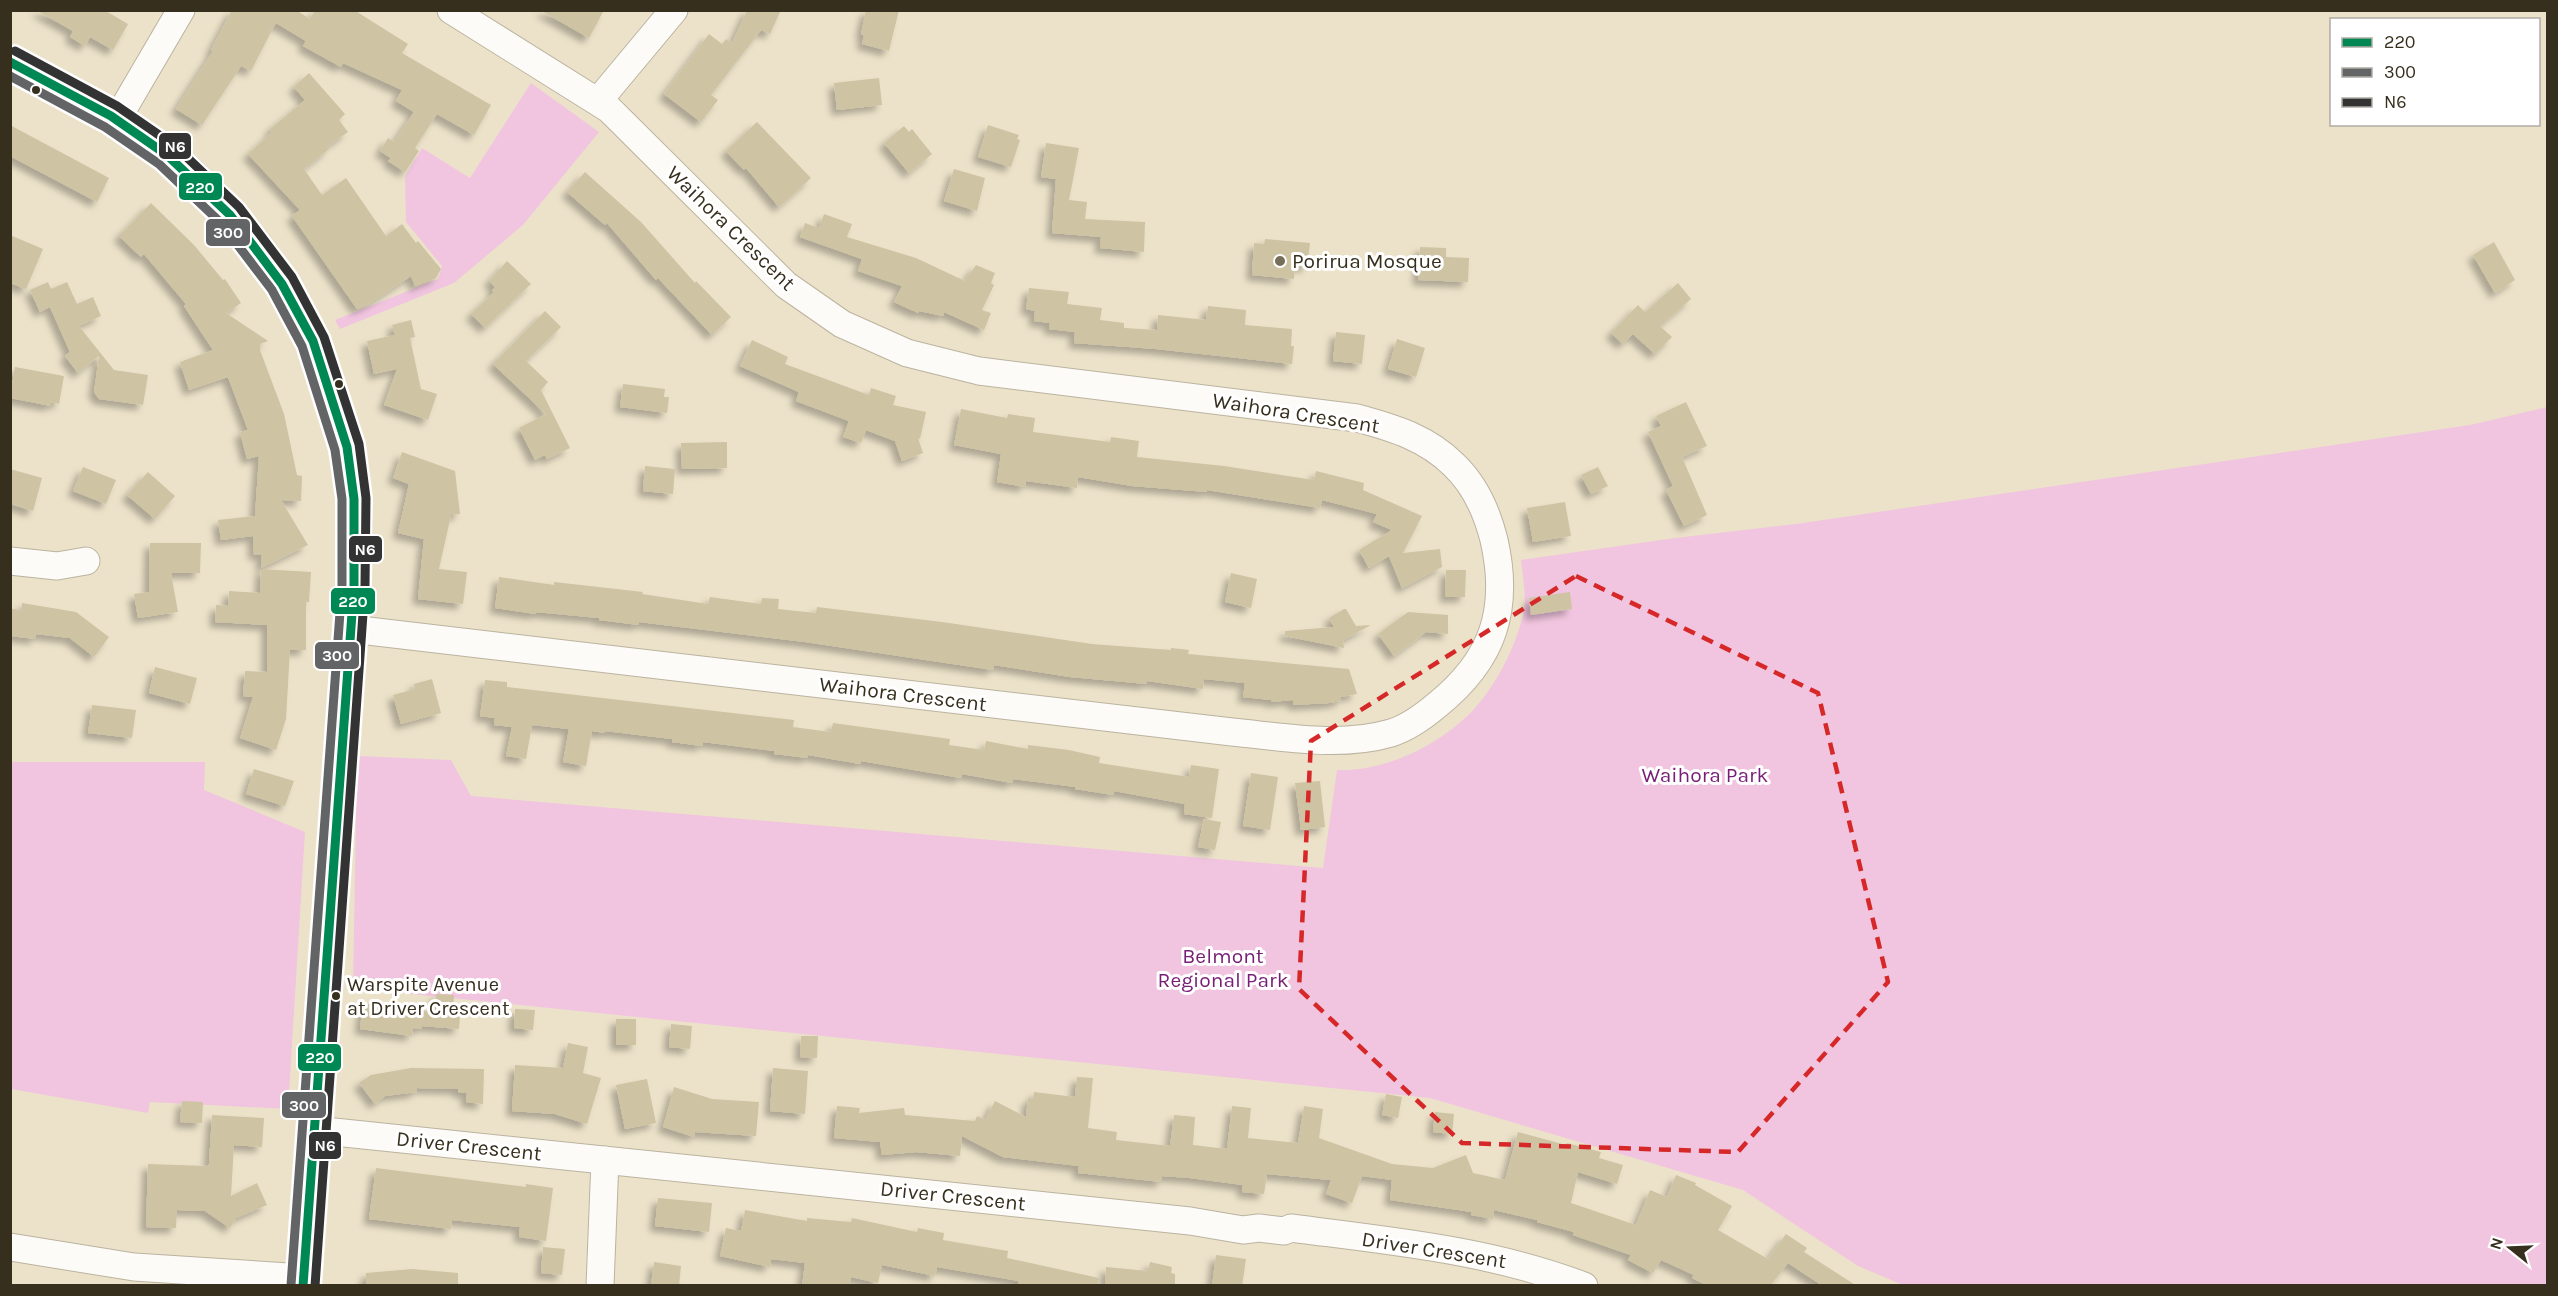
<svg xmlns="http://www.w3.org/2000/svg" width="2558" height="1296" font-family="Karla,sans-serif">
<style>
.green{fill:#f1c5df}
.building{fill:#cec3a3;filter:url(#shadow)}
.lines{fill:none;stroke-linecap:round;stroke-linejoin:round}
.minor-casing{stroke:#bbb3a0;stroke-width:29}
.major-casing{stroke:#c8c3b7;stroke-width:35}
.minor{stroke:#fcfbf7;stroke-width:27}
.major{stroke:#e9ede4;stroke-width:33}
.bus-1-casing{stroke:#fff;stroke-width:14}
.bus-2-casing{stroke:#fff;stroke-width:14}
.bus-3-casing{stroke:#fff;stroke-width:14}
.bus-1{stroke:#008854;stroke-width:9}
.bus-2{stroke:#636466;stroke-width:9}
.bus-3{stroke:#333;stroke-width:9}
.marked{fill:none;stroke:#d62828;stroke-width:4.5;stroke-dasharray:12 8;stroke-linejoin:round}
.bus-dot{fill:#362f1d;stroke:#fff;stroke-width:2}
.poi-dot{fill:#766e59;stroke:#fff;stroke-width:2}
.labels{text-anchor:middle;stroke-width:6;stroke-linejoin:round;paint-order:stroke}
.bus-label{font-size:20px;fill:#362f1d;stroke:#fff;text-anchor:start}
.street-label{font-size:21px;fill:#362f1d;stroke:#fff}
.poi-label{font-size:21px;fill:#362f1d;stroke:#fff;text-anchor:start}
.park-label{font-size:21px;fill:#771e76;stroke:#fff}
.line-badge{stroke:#fff;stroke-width:2}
.badge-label{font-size:16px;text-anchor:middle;font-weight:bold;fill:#fff}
</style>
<defs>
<filter id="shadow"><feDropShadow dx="-5.5" dy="5.5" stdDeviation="3" flood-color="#0004"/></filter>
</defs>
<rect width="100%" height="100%" fill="#ece2c9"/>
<path class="green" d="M 531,83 L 599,132 L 523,225 L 454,283 L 340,329 L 335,320 L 438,279 L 442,266 L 406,222 L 405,176 L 422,148 L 470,178 Z
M 2547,407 L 2547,1285 L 1903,1285 L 1858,1266 L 1743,1190 L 1430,1098 L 353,988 L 357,756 L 451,760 L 471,796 L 1323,868 L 1337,770 C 1386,772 1442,744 1475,708 C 1497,683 1515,648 1523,615 C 1527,598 1523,578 1521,560 L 1675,538 L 1796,524 L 2470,425 Z
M 10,762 L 205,762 L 204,790 L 305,832 L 288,1109 L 150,1102 L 148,1113 L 11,1089 Z"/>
<path class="building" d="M 36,10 L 104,10 L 128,24 L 113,50 L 90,37 L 85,46 L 70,37 L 73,31 Z
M 232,10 L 296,10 L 310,19 L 315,10 L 354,10 L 408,44 L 402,53 L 491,105 L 474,135 L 437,114 L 415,148 L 419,151 L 405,172 L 388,161 L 391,158 L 380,151 L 388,138 L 394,142 L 414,112 L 396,101 L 402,90 L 343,63 L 341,67 L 303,46 L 306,41 L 276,23 L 272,30 L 267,27 L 271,32 L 251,71 L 241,66 L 202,125 L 176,109 L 213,51 L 211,50 Z
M 540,10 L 604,10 L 589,38 Z
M 747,10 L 781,10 L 770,34 L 761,30 L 711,95 L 718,100 L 701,122 L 664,94 L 709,34 L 722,44 L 726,39 L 732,43 Z
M 866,10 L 899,10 L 889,51 L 862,44 L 864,35 L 861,34 Z
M 309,73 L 345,114 L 339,120 L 348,132 L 327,147 L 329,149 L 304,169 L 322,195 L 346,178 L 386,236 L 402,224 L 416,243 L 418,241 L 441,269 L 436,278 L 415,286 L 411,276 L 369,304 L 357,309 L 292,216 L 300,210 L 248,154 L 272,132 L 270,129 L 305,100 L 294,87 Z
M 879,78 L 882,105 L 837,110 L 834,83 Z
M 757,122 L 811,178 L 779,207 L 746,168 L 744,170 L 726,151 Z
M 10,125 L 109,178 L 97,202 L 10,156 Z
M 988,125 L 1019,135 L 1017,139 L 1020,140 L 1011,167 L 978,157 Z
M 904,126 L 909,132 L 912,129 L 932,154 L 909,173 L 884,143 Z
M 1046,143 L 1079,148 L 1069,200 L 1087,202 L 1085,219 L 1145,222 L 1144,252 L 1100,248 L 1101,237 L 1052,233 L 1056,179 L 1041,177 Z
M 954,169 L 985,178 L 977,211 L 944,201 Z
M 585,172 L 641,222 L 695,283 L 696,281 L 731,317 L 712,335 L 658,278 L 656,280 L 607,223 L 605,225 L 567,192 Z
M 151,203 L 194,245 L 223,280 L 225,279 L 241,303 L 226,313 L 268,341 L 260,344 L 260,350 L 284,414 L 297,475 L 302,476 L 301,501 L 281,500 L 308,545 L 261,568 L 262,554 L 254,555 L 253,536 L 221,540 L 218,520 L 255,516 L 259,456 L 247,459 L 240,432 L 248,430 L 228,377 L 189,390 L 180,362 L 213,350 L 184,306 L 186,304 L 144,254 L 141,257 L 119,236 Z
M 824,214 L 852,224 L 847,237 L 916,258 L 965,281 L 976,265 L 995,273 L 991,283 L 994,285 L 982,310 L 991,313 L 984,330 L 944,312 L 943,316 L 919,311 L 918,313 L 894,302 L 902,286 L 858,271 L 862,259 L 800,237 L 805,223 L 819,228 Z
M 10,235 L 43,249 L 26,289 L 10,283 Z
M 1265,239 L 1310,243 L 1307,267 L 1295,265 L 1294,279 L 1252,275 L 1254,243 L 1264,244 Z
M 2494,242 L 2515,280 L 2495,293 L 2473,255 Z
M 1420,247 L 1446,248 L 1446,257 L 1469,258 L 1468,282 L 1418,280 Z
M 507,261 L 531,284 L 485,328 L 471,314 L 494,292 L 492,291 L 495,287 L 489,281 Z
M 48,282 L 51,289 L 67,282 L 77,304 L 93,297 L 101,316 L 79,326 L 114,370 L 148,375 L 143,405 L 99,399 L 94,392 L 99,356 L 78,373 L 65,356 L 70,352 L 50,307 L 40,312 L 30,290 Z
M 1678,283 L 1691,299 L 1660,326 L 1672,337 L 1655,354 L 1633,334 L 1623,344 L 1611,333 L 1638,305 L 1645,312 Z
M 1029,288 L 1069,292 L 1067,304 L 1102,308 L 1100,320 L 1124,323 L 1124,328 L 1157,330 L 1158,315 L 1206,320 L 1208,306 L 1246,310 L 1245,325 L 1292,329 L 1291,346 L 1294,346 L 1292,364 L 1156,349 L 1074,343 L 1075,332 L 1049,329 L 1050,323 L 1034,321 L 1035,311 L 1026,309 Z
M 545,311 L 561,327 L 526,361 L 548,382 L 541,390 L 570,448 L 547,459 L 545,455 L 535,460 L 519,428 L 546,414 L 493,364 Z
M 411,320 L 415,337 L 410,338 L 421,389 L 437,394 L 428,420 L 384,405 L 397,369 L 374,374 L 367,341 L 395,335 L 392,325 Z
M 1336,332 L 1365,335 L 1362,364 L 1333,361 Z
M 1397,339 L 1425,348 L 1416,377 L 1388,369 Z
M 752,340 L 788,357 L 785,364 L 869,395 L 871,388 L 896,396 L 893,405 L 926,412 L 920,439 L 918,438 L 923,453 L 902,461 L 895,441 L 866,430 L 861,443 L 843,437 L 849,421 L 796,401 L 799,392 L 740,366 Z
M 15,367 L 64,376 L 59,404 L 51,402 L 51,406 L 10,398 Z
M 623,384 L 665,389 L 664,397 L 669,397 L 667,413 L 620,407 Z
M 1686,402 L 1707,446 L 1682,457 L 1707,515 L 1684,526 L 1666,490 L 1673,486 L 1648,432 L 1661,426 L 1656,416 Z
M 961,409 L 1007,418 L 1008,414 L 1035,418 L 1033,432 L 1110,442 L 1111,437 L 1139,441 L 1137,457 L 1224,466 L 1314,480 L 1316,471 L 1364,483 L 1363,490 L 1422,516 L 1403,553 L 1440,549 L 1442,567 L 1402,588 L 1389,556 L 1369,568 L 1359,550 L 1392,530 L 1373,522 L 1377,514 L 1322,500 L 1320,508 L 1207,490 L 1207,492 L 1132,486 L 1078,477 L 1077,488 L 1026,481 L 1025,487 L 997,482 L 1001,454 L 954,445 Z
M 727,442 L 727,468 L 682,469 L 681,443 Z
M 402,452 L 455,471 L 460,514 L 451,515 L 439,569 L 467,572 L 463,604 L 418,599 L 424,539 L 398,533 L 409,484 L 393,478 Z
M 645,466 L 675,469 L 673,494 L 643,491 Z
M 83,467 L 116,480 L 106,504 L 73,491 Z
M 1598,467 L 1608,486 L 1591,494 L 1581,475 Z
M 10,469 L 42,478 L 33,511 L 10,504 Z
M 148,472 L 175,496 L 155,519 L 127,495 Z
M 1565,502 L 1571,536 L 1533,542 L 1527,508 Z
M 150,543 L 201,543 L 200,573 L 171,573 L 178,612 L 138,618 L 134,594 L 149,592 Z
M 261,569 L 311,572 L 309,602 L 306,602 L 306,650 L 290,650 L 286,719 L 276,750 L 240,738 L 253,697 L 243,696 L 245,671 L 267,672 L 267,625 L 215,622 L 216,605 L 228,606 L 229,591 L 260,593 Z
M 1446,570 L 1466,570 L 1465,597 L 1445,597 Z
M 1231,573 L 1257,579 L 1251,608 L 1225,602 Z
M 499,577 L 554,585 L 554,582 L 643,592 L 642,594 L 708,604 L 710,597 L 761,604 L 762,598 L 779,599 L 778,609 L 816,613 L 817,607 L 942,622 L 1092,644 L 1171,650 L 1171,648 L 1189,650 L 1188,654 L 1349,669 L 1357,694 L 1341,697 L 1341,701 L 1329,703 L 1293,705 L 1293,700 L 1271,702 L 1271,700 L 1243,697 L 1245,683 L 1204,679 L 1203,689 L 1147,681 L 1147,684 L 1070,677 L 994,665 L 993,670 L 805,642 L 639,622 L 639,625 L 599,620 L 599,618 L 536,612 L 536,614 L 495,608 Z
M 1570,592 L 1572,609 L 1531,615 L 1529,598 Z
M 22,603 L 76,612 L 109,637 L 94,657 L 70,638 L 36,634 L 36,639 L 10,636 L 10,608 L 21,611 Z
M 1344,609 L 1346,609 L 1356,626 L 1371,625 L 1343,640 L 1344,648 L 1285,636 L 1285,631 L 1334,627 L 1329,618 Z
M 1408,612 L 1448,615 L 1448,634 L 1426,632 L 1394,656 L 1378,634 Z
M 155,667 L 197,678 L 190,704 L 149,693 Z
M 432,679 L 441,713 L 401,724 L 393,695 L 415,689 L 414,684 Z
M 485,680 L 507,682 L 507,687 L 794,720 L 793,727 L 831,732 L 833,723 L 950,739 L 949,745 L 984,750 L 986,741 L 1028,749 L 1028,745 L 1069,750 L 1100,757 L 1099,763 L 1189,777 L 1191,765 L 1219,769 L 1212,818 L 1184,814 L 1185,804 L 1114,791 L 1113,795 L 1075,789 L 1076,787 L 1013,779 L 1012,783 L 962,774 L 961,778 L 861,761 L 860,764 L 808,755 L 808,758 L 774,754 L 774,751 L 703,742 L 702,746 L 672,742 L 672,739 L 605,731 L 605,733 L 592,731 L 586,766 L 563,762 L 569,729 L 532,725 L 526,759 L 506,756 L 512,727 L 494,725 L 495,718 L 480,716 Z
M 92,705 L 136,710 L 132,738 L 88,733 Z
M 254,769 L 294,781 L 285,806 L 246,794 Z
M 1251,773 L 1278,777 L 1270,830 L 1243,826 Z
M 1320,781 L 1325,827 L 1301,830 L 1295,783 Z
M 1204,819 L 1221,822 L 1215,850 L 1198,847 Z
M 436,994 L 454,995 L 453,1014 L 460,1015 L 459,1029 L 422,1026 L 421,1029 L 413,1028 L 412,1036 L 360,1029 L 363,1003 L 435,1012 Z
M 515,1009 L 535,1010 L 533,1030 L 514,1028 Z
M 616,1019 L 636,1019 L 636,1045 L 616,1045 Z
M 671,1024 L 692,1026 L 690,1049 L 669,1047 Z
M 801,1036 L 818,1036 L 817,1058 L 800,1057 Z
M 568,1043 L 588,1047 L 583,1073 L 601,1078 L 587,1124 L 555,1114 L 512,1111 L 515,1065 L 563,1068 Z
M 411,1068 L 484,1069 L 483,1104 L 466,1102 L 467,1093 L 458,1092 L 458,1089 L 416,1088 L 417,1092 L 385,1096 L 375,1104 L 359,1083 L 371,1075 Z
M 773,1068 L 808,1071 L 805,1114 L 770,1111 Z
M 1077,1077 L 1093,1078 L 1088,1128 L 1117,1132 L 1116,1140 L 1170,1146 L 1174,1115 L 1195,1117 L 1193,1145 L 1227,1149 L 1232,1106 L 1251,1108 L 1248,1138 L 1298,1143 L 1304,1106 L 1323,1109 L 1319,1138 L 1392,1164 L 1433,1168 L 1466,1155 L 1473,1173 L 1505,1180 L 1518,1132 L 1566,1145 L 1567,1143 L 1601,1152 L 1599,1158 L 1623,1165 L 1617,1184 L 1578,1172 L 1571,1203 L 1636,1225 L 1650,1190 L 1667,1197 L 1676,1175 L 1696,1183 L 1695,1185 L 1732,1206 L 1718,1230 L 1768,1259 L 1786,1234 L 1807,1248 L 1804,1252 L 1857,1286 L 1823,1286 L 1788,1263 L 1770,1286 L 1708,1286 L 1692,1278 L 1694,1275 L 1661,1260 L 1653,1273 L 1628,1260 L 1631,1255 L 1573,1235 L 1574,1232 L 1537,1222 L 1537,1220 L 1494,1210 L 1493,1219 L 1471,1215 L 1472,1212 L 1390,1200 L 1392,1180 L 1362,1176 L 1352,1203 L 1326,1194 L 1331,1180 L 1267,1174 L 1264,1194 L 1242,1192 L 1243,1185 L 1190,1178 L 1162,1176 L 1162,1182 L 1078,1173 L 1079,1166 L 1003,1157 L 962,1136 L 960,1156 L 916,1152 L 882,1155 L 880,1142 L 834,1138 L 837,1106 L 860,1108 L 859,1113 L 904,1108 L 905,1115 L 975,1121 L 977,1116 L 985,1120 L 995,1101 L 1026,1117 L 1028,1098 L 1033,1099 L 1034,1092 L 1075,1097 Z
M 647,1079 L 656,1123 L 625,1129 L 616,1085 Z
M 674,1087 L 712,1099 L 759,1102 L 756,1136 L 695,1132 L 694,1137 L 663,1127 Z
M 1386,1094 L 1402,1097 L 1398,1118 L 1382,1115 Z
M 182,1101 L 203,1102 L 202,1123 L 180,1122 Z
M 1435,1112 L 1454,1114 L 1452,1134 L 1433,1132 Z
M 212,1115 L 264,1118 L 262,1147 L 234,1145 L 231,1196 L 257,1183 L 267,1205 L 236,1218 L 230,1228 L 205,1211 L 177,1210 L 176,1228 L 146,1227 L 148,1164 L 207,1166 L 209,1164 Z
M 376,1168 L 526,1187 L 526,1184 L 553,1188 L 546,1241 L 519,1237 L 520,1227 L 452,1220 L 451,1229 L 369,1219 Z
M 658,1198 L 712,1203 L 709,1232 L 655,1226 Z
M 745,1210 L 807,1221 L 807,1218 L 851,1222 L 852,1218 L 917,1232 L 918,1228 L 944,1233 L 943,1240 L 1008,1251 L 1007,1258 L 1099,1278 L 1098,1286 L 1018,1286 L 1019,1281 L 937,1267 L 935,1276 L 882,1265 L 878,1283 L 851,1277 L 849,1286 L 802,1286 L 805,1263 L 771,1259 L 770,1267 L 720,1256 L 726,1228 L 741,1231 Z
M 543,1247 L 565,1249 L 562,1275 L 541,1273 Z
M 1216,1255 L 1246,1259 L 1242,1286 L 1212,1286 Z
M 654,1262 L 681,1266 L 679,1286 L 651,1286 Z
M 1150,1262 L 1172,1267 L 1171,1273 L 1175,1274 L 1175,1286 L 1105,1286 L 1106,1267 L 1148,1271 Z
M 412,1269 L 458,1273 L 458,1286 L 366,1286 L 366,1273 Z"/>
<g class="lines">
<defs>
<path id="minor" d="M 599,100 L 674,10
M 116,121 L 181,10
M 10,561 L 57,566 L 86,561
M 351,629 L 1232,732 C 1284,737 1339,748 1391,733 C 1407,728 1424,716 1437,705 C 1493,660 1510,610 1494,540 C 1487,512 1475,485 1454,465 C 1427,438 1394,428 1357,418 L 979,371 L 907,353 L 842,324 L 786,285 L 609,109 L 451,10
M 315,1130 L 1190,1221 L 1243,1230 L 1259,1228 L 1284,1231 L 1291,1228 C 1390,1241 1490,1250 1584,1286
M 10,1247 L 134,1267 L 304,1278
M 600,1286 L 605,1160"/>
<path id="major" d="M 10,62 C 63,89 121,118 167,155 C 228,204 276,264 310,335 C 318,351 322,370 328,386 C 336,409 344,432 349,456 C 360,512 354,572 351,629 L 303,1286"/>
</defs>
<use href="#minor" class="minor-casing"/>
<use href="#major" class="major-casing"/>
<use href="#minor" class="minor"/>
<use href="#major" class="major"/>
<defs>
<path id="bus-1" d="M 10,62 L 111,116 L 167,155 L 230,215 L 282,284 L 313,341 L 347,447 L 354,499 L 354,586 L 303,1286"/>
<path id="bus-2" d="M 10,76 L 105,127 L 159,164 L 221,223 L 272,290 L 302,346 L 335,450 L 342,499 L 342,585 L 291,1285"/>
<path id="bus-3" d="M 15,51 L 117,106 L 175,146 L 239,207 L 292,277 L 324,337 L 359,444 L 366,498 L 365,586 L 315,1286"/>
</defs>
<use href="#bus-1" class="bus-1-casing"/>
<use href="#bus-2" class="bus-2-casing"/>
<use href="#bus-3" class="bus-3-casing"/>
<use href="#bus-1" class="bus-1"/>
<use href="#bus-2" class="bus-2"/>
<use href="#bus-3" class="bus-3"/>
</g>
<path class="marked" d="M 1576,576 L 1818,693 L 1888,982 L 1738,1152 L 1462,1143 L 1299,989 L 1311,741 Z"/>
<g class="bus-dot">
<circle cx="36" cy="90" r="5"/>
<circle cx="339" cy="384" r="5"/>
<circle cx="336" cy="996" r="5"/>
</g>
<circle class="poi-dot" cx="1280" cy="261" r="6"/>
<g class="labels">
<g class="bus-label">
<text x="347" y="991">Warspite Avenue<tspan x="347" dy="24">at Driver Crescent</tspan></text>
</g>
<g class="street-label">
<text transform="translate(731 228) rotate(44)" y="7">Waihora Crescent</text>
<text transform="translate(1296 413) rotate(9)" y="7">Waihora Crescent</text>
<text transform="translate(903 694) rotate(7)" y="7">Waihora Crescent</text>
<text transform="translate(469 1146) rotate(6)" y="7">Driver Crescent</text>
<text transform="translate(953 1196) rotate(6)" y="7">Driver Crescent</text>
<text transform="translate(1434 1250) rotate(9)" y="7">Driver Crescent</text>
</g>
<g class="poi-label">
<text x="1292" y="268">Porirua Mosque</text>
</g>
<g class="park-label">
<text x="1705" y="782">Waihora Park</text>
<text x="1223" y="963">Belmont<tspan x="1223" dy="24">Regional Park</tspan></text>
</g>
</g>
<g class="line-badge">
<rect x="158" y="132" width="34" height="28" rx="6" fill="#333"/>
<rect x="178" y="172" width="45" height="29" rx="6" fill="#008854"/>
<rect x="205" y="218" width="46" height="29" rx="6" fill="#636466"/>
<rect x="348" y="535" width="35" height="28" rx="6" fill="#333"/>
<rect x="330" y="587" width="46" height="28" rx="6" fill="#008854"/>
<rect x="314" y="641" width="46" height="29" rx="6" fill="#636466"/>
<rect x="297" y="1043" width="45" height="29" rx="6" fill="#008854"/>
<rect x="281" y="1091" width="46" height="28" rx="6" fill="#636466"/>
<rect x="308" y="1131" width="34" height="29" rx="6" fill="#333"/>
</g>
<g class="badge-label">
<text x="175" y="152">N6</text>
<text x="200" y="193">220</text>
<text x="228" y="238">300</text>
<text x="365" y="555">N6</text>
<text x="353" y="607">220</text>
<text x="337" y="661">300</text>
<text x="320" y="1063">220</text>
<text x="304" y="1111">300</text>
<text x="325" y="1151">N6</text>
</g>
<rect width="2558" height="1296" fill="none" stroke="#362f1d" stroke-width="24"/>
<rect x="2330" y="18" width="210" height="108" fill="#ffffff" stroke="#afaca5" stroke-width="1.5"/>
<rect x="2342" y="38" width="30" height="9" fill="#008854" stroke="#afaca5" stroke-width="1.5"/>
<text x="2384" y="48" font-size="18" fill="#362f1d">220</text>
<rect x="2342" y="68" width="30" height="9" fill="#636466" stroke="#afaca5" stroke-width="1.5"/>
<text x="2384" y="78" font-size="18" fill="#362f1d">300</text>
<rect x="2342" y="98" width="30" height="9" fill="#333333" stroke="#afaca5" stroke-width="1.5"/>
<text x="2384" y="108" font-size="18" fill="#362f1d">N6</text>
<g transform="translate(2510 1248) rotate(288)" stroke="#ffffff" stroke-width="4.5" paint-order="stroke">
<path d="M0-4.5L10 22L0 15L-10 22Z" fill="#362f1d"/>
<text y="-9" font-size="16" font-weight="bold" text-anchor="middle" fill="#362f1d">N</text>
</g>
</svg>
